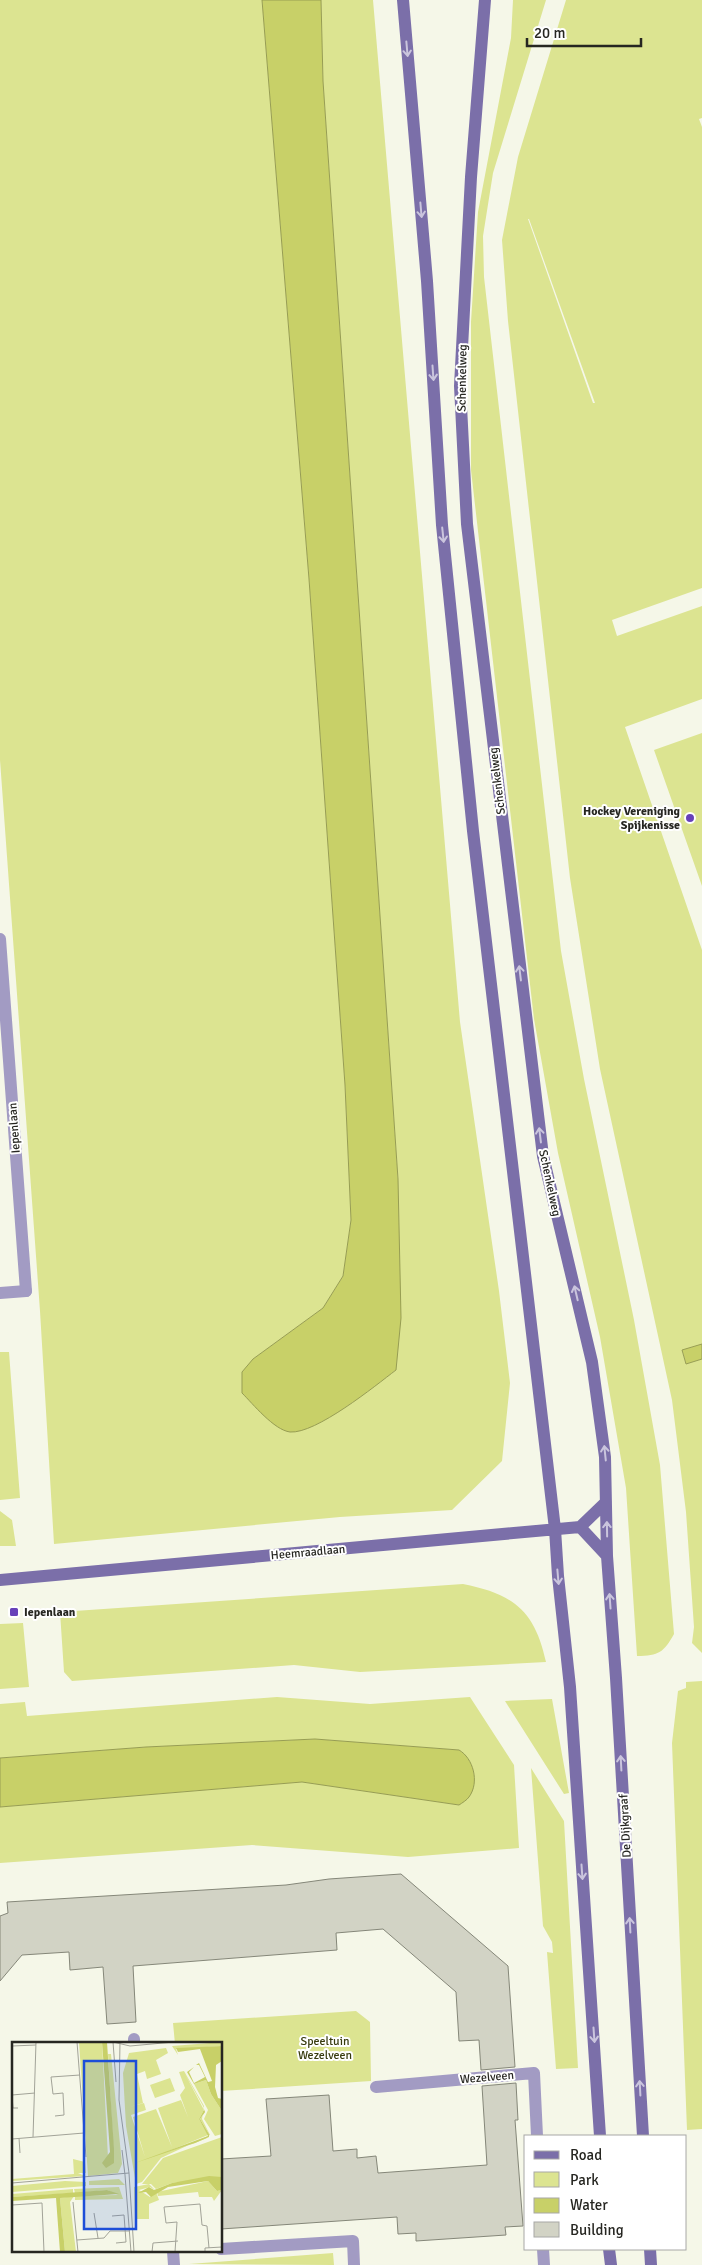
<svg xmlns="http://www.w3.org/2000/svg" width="702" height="2265" font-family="Signika,sans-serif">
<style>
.green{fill:#dce491;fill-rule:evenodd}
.water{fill:#c8d068;stroke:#979d53}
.building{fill:#d2d3c5;stroke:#858779}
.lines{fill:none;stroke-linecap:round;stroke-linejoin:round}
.lane{stroke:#a29bc3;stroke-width:12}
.street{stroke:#a29bc3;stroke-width:12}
.secondary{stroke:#7b6fa9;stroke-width:12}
.oneway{stroke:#cac5dd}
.poi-dot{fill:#6741b9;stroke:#fff;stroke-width:2}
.labels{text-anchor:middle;stroke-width:4;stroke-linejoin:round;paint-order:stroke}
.street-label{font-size:12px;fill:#262621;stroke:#fff}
.poi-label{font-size:12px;font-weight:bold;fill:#262621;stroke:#fff;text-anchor:end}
.park-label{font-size:12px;fill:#373a0d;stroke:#fff}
.inset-road{fill:none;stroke:#a2a398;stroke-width:1}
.view{fill:#1d4ed8;fill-opacity:0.15;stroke:#1d4ed8;stroke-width:2.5}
.inset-edge{fill:none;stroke:#262621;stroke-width:2.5}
</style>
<rect width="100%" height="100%" fill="#f5f7e8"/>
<path class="green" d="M 0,0 L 262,0 L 309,579 L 345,1085 L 351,1220 L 343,1276 L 323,1308 L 253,1359 L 302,1430 L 346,1407 L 396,1370 L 398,1179 L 323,81 L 321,0 L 373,0 L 460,1022 L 499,1291 L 510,1383 L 502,1461 L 452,1510 L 340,1517 L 54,1544 L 40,1311 L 0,760 Z
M 513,0 L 546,0 L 493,173 L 483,236 L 484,277 L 561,951 L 584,1079 L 634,1320 L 660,1465 L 674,1634 C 664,1652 659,1656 637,1656 L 626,1488 L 600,1337 L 558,1153 L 534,1019 L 471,470 L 471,322 L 478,212 L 511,38 Z
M 566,0 L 702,0 L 702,118 L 699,119 L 702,127 L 702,588 L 612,620 L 617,636 L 702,606 L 702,699 L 625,727 L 702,950 L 702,1344 L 682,1351 L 686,1364 L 702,1359 L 702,1653 L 692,1643 L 694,1627 L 686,1512 L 672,1400 L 600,1069 L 570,878 L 508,321 L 502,240 L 518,157 ZM 528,219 L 529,219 L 595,403 L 593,403 Z
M 702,733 L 702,886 L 654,750 Z
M 0,1352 L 9,1352 L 20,1498 L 0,1500 Z
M 0,1511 L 12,1520 L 16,1546 L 0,1546 Z
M 463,1584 C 514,1594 535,1611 546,1662 L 360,1672 L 294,1665 L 72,1681 L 64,1672 L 60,1612 Z
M 23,1623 L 29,1687 L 0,1689 L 0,1624 Z
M 702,1681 L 702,2129 L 687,2130 L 672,1743 L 678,1691 L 686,1688 L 686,1682 Z
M 277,1697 L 370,1704 L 470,1697 L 514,1765 L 519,1848 L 408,1857 L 252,1845 L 0,1863 L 0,1807 L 302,1782 L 459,1805 L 474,1773 L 459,1750 L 315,1739 L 146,1747 L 0,1758 L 0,1704 L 25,1702 L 27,1716 Z
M 552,1699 L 569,1793 L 564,1794 L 505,1701 Z
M 531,1768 L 564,1821 L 578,2068 L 556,2069 L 547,1952 L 553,1953 L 552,1942 L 543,1926 Z
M 356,2011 L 370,2022 L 371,2081 L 221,2091 L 221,2044 L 175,2044 L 173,2023 Z
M 333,2253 L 334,2265 L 189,2264 Z"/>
<path class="water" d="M 262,0 L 321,0 L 323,81 L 398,1179 L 401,1318 L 396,1370 C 375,1386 316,1434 290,1432 C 274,1430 253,1404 242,1393 L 242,1372 L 253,1359 L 323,1308 L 343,1276 L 351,1220 L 345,1085 L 309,579 Z
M 702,1344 L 702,1359 L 686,1364 L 682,1350 Z
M 315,1739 L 459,1750 C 473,1758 480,1782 469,1797 C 467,1800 462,1803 459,1805 L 302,1782 L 0,1807 L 0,1758 L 146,1747 Z"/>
<path class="building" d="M 401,1874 L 508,1966 L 515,2067 L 481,2070 L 479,2040 L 459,2041 L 456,1992 L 383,1929 L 336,1933 L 337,1950 L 133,1966 L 136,2022 L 107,2024 L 103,1967 L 70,1970 L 69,1952 L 22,1955 L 0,1981 L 0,1916 L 8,1913 L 7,1902 L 286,1885 L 329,1879 Z
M 516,2083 L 518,2120 L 515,2120 L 523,2226 L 505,2227 L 506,2235 L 416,2241 L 416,2233 L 398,2234 L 397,2217 L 221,2229 L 221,2159 L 271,2156 L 266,2099 L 329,2095 L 333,2151 L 357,2149 L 357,2158 L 376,2156 L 378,2173 L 487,2165 L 482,2086 Z"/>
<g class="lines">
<path class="lane" d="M 0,1293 L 26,1291"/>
<path class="street" d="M 0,939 L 26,1291
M 134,2039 L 134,2044
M 376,2087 L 534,2073 L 537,2136
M 221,2249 L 353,2241 L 354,2265
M 543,2249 L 544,2265
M 173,2251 L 174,2265"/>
<path class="secondary" d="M 403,0 L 427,281 L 442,525 L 473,831 L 555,1529 L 558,1576 L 570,1687 L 600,2136
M 485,0 L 471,177 L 460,386 L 467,524 L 543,1156 L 592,1362 L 605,1457 L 607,1556 L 616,1678 L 643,2136
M 580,1527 L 607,1556
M 0,1580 L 580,1527 L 606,1502
M 609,2249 L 611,2265
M 650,2249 L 651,2265"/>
</g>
<defs><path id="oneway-shaft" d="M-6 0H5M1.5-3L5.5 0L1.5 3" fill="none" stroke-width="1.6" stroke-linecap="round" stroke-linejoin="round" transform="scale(1.25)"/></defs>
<g class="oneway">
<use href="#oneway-shaft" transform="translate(407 49) rotate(85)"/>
<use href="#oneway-shaft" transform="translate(421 210) rotate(85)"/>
<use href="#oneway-shaft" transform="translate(433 373) rotate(86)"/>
<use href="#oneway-shaft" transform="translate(443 535) rotate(84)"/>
<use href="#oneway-shaft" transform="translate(520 973) rotate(-97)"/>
<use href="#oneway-shaft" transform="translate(540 1135) rotate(-97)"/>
<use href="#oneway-shaft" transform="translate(576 1293) rotate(-103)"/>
<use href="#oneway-shaft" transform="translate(605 1453) rotate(-96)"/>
<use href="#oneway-shaft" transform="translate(607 1529) rotate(-91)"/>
<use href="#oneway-shaft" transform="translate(558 1577) rotate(85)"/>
<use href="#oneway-shaft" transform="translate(610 1601) rotate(-94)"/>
<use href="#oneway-shaft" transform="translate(621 1763) rotate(-93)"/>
<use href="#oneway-shaft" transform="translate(582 1872) rotate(86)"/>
<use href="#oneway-shaft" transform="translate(630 1925) rotate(-93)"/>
<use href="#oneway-shaft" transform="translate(594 2035) rotate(86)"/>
<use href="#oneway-shaft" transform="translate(640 2088) rotate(-93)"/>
</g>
<g class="poi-dot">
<circle cx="690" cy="818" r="5"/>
<rect x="9" y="1607" width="10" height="10" rx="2.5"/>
</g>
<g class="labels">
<g class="street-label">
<text transform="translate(462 378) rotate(-89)" y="4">Schenkelweg</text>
<text transform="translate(497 781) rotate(-97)" y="4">Schenkelweg</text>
<text transform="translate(14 1128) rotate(-94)" y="4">Iepenlaan</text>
<text transform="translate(550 1183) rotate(78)" y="4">Schenkelweg</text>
<text transform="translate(308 1552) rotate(-5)" y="4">Heemraadlaan</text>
<text transform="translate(625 1826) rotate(-93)" y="4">De Dijkgraaf</text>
<text transform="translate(487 2077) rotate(-5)" y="4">Wezelveen</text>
</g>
<g class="poi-label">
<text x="680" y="815">Hockey Vereniging<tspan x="680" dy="14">Spijkenisse</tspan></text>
<text x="24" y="1616" text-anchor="start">Iepenlaan</text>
</g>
<g class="park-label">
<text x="325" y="2045">Speeltuin<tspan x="325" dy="14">Wezelveen</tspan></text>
</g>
</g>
<g transform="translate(12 2042)">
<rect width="210" height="210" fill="#f5f7e8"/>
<path d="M 67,0 L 90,0 L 96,116 L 102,117 L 96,12 L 99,12 L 110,122 L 106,131 L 76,134 ZM 210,0 L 210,4 L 164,7 L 166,13 L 160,4 ZM 154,6 L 156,11 L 144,18 L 149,32 L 135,37 L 133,29 L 125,32 L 131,61 L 118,65 L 132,61 L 134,68 L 119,73 L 133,115 L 121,75 L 144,67 L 160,105 L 146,66 L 169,58 L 176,75 L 168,53 L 173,46 L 167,30 L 172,29 L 192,64 L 190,77 L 198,93 L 149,116 L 130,140 L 124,142 L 114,84 L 111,31 L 117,11 ZM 173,32 L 191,64 L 193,70 L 188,77 L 197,92 L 195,96 L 183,101 L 154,110 L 196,93 L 187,77 L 192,68 ZM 158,36 L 163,49 L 143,56 L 138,43 ZM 194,38 L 199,52 L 210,69 L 210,92 L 203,94 L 192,77 L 196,68 L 182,42 ZM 210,95 L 210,135 L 160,141 L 144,147 L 139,142 L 130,142 L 151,116 ZM 61,117 L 73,120 L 74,131 L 66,131 L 73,134 L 0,139 L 0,137 L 62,132 ZM 107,137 L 113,143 L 77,143 L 77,139 ZM 53,139 L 74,140 L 74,144 L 0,150 L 0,144 ZM 196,139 L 205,149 L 210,148 L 202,159 L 200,155 L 187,155 L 186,150 L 146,154 L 145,150 ZM 137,142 L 143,148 L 138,145 L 127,148 L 138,155 L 144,150 L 147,158 L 137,162 L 137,177 L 123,177 L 122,145 ZM 107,145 L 111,157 L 63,158 L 63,154 L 106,153 L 95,148 L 63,151 L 62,147 ZM 61,147 L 61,151 L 0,155 L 0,152 ZM 62,154 L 58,160 L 64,210 L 53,210 L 48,156 Z" fill="#dce491" fill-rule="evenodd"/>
<path d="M 90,0 L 95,0 L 102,107 L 102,121 L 94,126 L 90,121 L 98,110 ZM 210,4 L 210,19 L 204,23 L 203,45 L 206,56 L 210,57 L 210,69 L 199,52 L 194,38 L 182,42 L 175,30 L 182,25 L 177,30 L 182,41 L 193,35 L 187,23 L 184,23 L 187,21 L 196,40 L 200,39 L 188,7 L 166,10 L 164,6 ZM 173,32 L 192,68 L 193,70 L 188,77 L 197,92 L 197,95 L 183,101 L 123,121 L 196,94 L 187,77 L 192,68 ZM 197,134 L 210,135 L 210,148 L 205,149 L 196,139 L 156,145 L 139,155 L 134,150 L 126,151 L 137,145 L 142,148 L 160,141 ZM 95,148 L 107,152 L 48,156 L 53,210 L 48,210 L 44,156 L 0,159 L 0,155 Z" fill="#c8d068"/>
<path class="inset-road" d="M 65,0 L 74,115M 101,0 L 118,4 L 162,0M 101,0 L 104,40M 0,4 L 24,3M 0,53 L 23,51M 0,54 L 1,66 L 6,66M 43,74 L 52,73 L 51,51 L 41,52 L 39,35 L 68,33M 21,95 L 24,0M 7,96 L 8,111M 0,97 L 72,91M 110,108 L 113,133M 117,131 L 122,210M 113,133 L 119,210M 0,141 L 117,131 L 107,58 L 108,0M 61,160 L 66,210M 0,163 L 30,161 L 32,210M 82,171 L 86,196M 100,174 L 112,173 L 114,200 L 104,201M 65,198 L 92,196 L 98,189 L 118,189M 140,210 L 141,201 L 166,199M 163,210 L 165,180 L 154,181 L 152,165 L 188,162 L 190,183 L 195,184 L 197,206M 193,210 L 193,206 L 210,205"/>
<path class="view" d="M 72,19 L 124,19 L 124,187 L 72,187 Z"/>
<rect width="210" height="210" class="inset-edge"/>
</g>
<rect x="524" y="2135" width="162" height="115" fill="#ffffff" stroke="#a8a8a6"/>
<rect x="534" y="2151" width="25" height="8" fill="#7b6fa9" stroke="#a8a8a6"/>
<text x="570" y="2160" font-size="15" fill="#262621">Road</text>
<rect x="534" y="2172" width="25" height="15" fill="#dce491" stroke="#a8a8a6"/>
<text x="570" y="2185" font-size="15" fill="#262621">Park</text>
<rect x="534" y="2198" width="25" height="15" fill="#c8d068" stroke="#a8a8a6"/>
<text x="570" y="2210" font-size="15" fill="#262621">Water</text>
<rect x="534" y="2222" width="25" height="15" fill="#d2d3c5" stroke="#a8a8a6"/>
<text x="570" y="2235" font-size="15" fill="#262621">Building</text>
<path d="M527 38v8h114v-8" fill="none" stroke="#262621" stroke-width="2.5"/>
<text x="534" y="38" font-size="15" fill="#262621" stroke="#ffffff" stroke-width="4" paint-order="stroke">20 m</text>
</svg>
